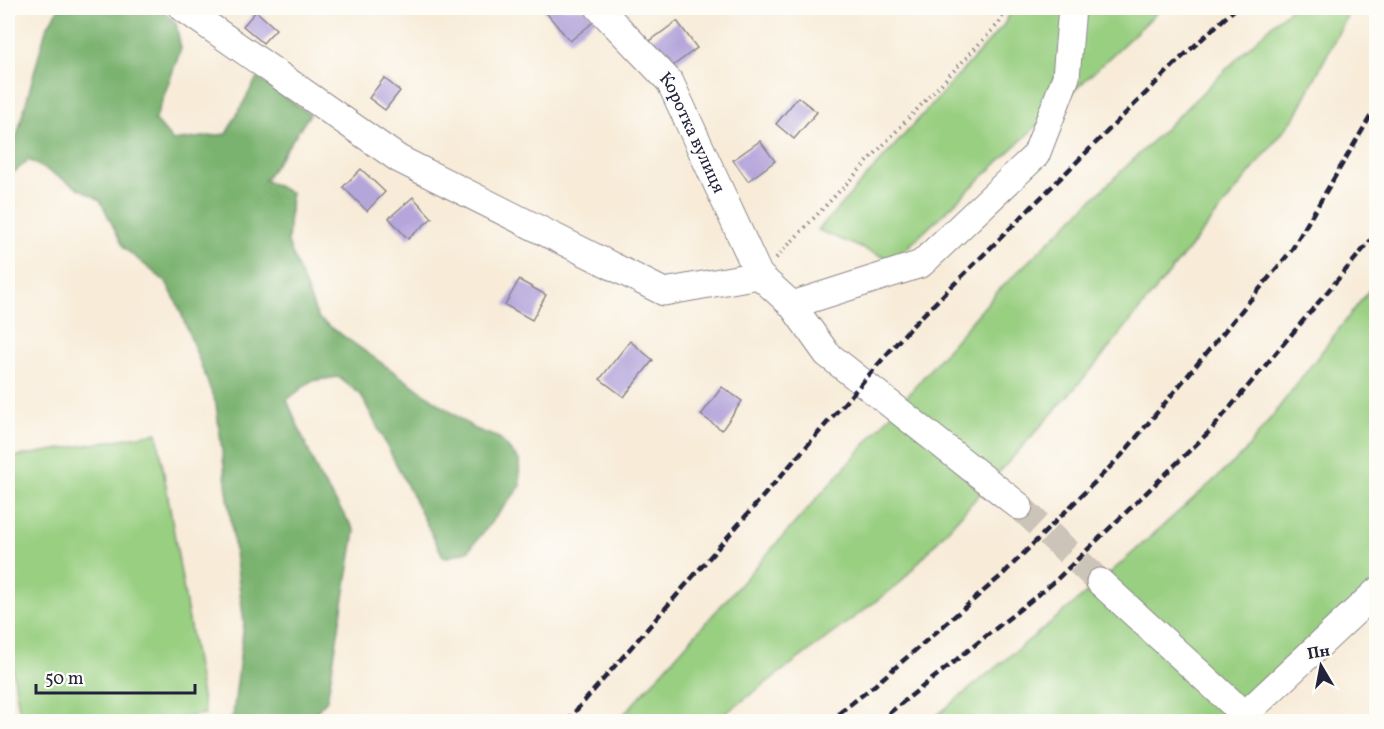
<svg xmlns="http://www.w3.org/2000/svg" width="1384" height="729" font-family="Vollkorn,serif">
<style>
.green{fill:#99cf81;stroke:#5e785e;stroke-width:1.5}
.forest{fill:#7ab26f;stroke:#4e6a55;stroke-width:1.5}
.building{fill:#b4a5db}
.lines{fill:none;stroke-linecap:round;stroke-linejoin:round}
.minor-tunnel{stroke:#cdc4b9;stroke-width:27;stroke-dasharray:27 14;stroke-linecap:butt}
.minor-casing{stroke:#8d878a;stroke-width:29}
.path{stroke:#8d878a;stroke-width:4;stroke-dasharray:1.5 4.5;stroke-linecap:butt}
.minor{stroke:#fff;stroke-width:27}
.rail{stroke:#22223b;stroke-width:4.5;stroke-dasharray:9 4.5;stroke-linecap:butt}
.labels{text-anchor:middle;stroke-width:4.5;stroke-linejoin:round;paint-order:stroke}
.street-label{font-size:18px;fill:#22223b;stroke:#fdfcf7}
</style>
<rect width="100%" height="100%" fill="#fdfcf7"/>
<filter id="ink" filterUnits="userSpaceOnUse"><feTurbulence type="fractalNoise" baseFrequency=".0167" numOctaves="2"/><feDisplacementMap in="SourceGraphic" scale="12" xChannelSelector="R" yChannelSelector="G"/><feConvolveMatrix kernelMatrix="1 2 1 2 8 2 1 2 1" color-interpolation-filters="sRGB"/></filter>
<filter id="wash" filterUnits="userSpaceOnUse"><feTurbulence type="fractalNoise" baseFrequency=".008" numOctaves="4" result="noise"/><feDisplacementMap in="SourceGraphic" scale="24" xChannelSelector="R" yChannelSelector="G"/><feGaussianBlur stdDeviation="1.35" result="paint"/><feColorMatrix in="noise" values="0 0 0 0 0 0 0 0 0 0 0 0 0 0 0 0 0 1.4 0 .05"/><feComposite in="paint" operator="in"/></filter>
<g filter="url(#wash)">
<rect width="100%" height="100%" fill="#f8ecd9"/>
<path class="green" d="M 1013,8 L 1162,8 L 893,261 L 818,230 L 1003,26 Z
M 1292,8 L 1351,8 L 1295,117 L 1091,370 L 899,584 L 715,721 L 617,722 L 862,448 L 997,292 L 1276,21 Z
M 1376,281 L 1376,592 L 1237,721 L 929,722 L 1100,582 L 1243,454 Z
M 157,433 L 205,714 L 159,721 L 21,721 L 8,641 L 8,458 Z"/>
<path class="forest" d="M 59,8 L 161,8 L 176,23 L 181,49 L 155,120 L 173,141 L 226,134 L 257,78 L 310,114 L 265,180 L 291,193 L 288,243 L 318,318 L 475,429 L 499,438 L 519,460 L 520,487 L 468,551 L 444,558 L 361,395 L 338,377 L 311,381 L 287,400 L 320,478 L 355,531 L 327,700 L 308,721 L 228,721 L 233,716 L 244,623 L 216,404 L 178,305 L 166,282 L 124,248 L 100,200 L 29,160 L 8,177 L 8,145 L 17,136 L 46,29 Z"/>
<g id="blocks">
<path class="building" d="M 542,8 L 585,8 L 596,20 L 570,41 Z
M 256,11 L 276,29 L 263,43 L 243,26 Z
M 677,21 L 697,48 L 670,68 L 650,41 Z
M 384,78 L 400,91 L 385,110 L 369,98 Z
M 798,97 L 817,112 L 794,139 L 776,124 Z
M 760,141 L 775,161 L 748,181 L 733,160 Z
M 361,169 L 385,192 L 367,211 L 343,187 Z
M 413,197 L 432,218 L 408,239 L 389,218 Z
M 519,280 L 546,295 L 532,320 L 505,305 Z
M 630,341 L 653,360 L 624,397 L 600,379 Z
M 722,387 L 742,401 L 722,430 L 701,415 Z"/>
</g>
</g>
<g filter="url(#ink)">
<use href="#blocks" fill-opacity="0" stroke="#8d878a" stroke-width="1.5"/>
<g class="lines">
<path class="minor-tunnel" d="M 1019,506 L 1100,582"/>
<defs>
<g id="minor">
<path d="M 183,8 L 399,159 L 664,292 L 759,275 L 792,305"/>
<path id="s1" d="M 599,8 L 670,82 L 759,275"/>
<path d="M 1019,506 L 827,354 L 792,305 L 921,264 L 1036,155 L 1066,77 L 1072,8"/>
<path d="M 1100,582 L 1245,715"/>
<path d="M 1237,722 L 1376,592"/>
</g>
</defs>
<use href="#minor" class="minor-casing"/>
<path class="path" d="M 776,258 L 999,23 L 1007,8"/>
<use href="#minor" class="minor"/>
<path class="rail" d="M 566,722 L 909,329 L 1180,59 L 1236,8
M 828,722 L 875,685 L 1001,576 L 1121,456 L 1291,251 L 1376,107
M 878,722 L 1053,583 L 1211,430 L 1376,234"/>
</g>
</g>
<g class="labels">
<g class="street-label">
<text dy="6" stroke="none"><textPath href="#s1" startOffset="158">Коротка вулиця</textPath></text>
</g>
</g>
<rect width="1384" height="729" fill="none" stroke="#fdfcf7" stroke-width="30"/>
<g transform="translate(1321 666) rotate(350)" stroke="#fdfcf7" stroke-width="4.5" paint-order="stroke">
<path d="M0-4.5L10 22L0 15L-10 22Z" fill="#22223b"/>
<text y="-9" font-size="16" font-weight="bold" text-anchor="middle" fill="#22223b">Пн</text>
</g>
<path d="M36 684v9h159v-9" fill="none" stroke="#22223b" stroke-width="3"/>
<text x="45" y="684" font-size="18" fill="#22223b" stroke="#fdfcf7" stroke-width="4.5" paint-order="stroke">50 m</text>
</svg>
